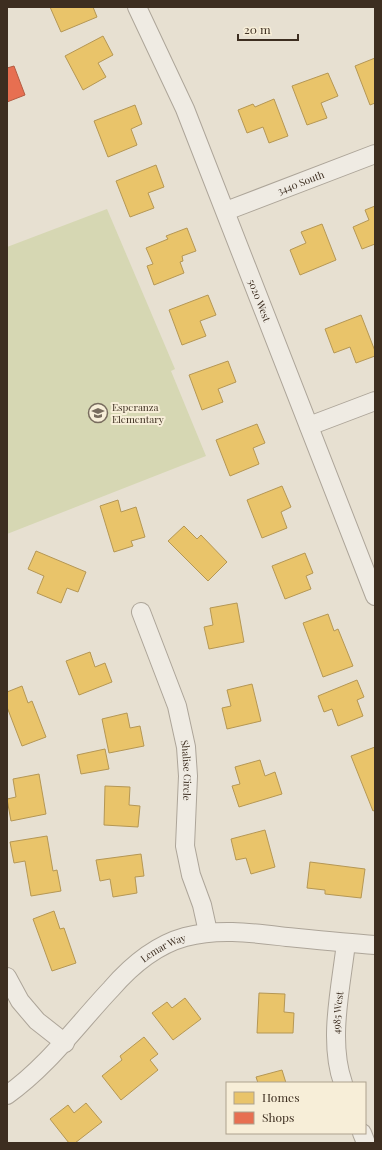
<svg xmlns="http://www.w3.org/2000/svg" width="382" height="1150" font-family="'Playfair Display',serif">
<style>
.green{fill:#d6d7b3}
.homes{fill:#e9c46a;stroke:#b59754}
.shops{fill:#e76f51;stroke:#b45c42}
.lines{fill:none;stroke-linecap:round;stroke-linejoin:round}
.minor-casing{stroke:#ada599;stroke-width:20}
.minor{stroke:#efebe3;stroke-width:18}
.labels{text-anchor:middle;stroke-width:4;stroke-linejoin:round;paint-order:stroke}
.street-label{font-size:10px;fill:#3d2e20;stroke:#f7eed8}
.poi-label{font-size:10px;fill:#3d2e20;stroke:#f7eed8;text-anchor:start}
</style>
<rect width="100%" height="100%" fill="#e7e0d1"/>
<path class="green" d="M 107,209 L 175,369 L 171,371 L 206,456 L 7,534 L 7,247 Z"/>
<path class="homes" d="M 50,7 L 93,7 L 97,17 L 61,32 Z
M 103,36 L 113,55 L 98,63 L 106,77 L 83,90 L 65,56 Z
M 375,58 L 375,103 L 370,105 L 355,66 Z
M 328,73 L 338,96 L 321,103 L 327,118 L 307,125 L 292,86 Z
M 274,99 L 288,136 L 269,143 L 263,127 L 247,133 L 238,110 L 253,104 L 255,107 Z
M 135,105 L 142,124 L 131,129 L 137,145 L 108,157 L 94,121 Z
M 156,165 L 164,187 L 148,193 L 154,208 L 130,217 L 116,181 Z
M 375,206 L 375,244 L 362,249 L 353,227 L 369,220 L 365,210 Z
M 322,224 L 336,260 L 300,275 L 290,250 L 306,243 L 301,232 Z
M 187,228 L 196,251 L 182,256 L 183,261 L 180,262 L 184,273 L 154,285 L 147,266 L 153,264 L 146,248 L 168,239 L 166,236 Z
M 208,295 L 216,315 L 200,321 L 206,336 L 182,345 L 169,310 Z
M 361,315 L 375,351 L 375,356 L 356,363 L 350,347 L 334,353 L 325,329 Z
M 228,361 L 236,382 L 218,389 L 223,402 L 202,410 L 189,375 Z
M 257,424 L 265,443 L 253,448 L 259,464 L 230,476 L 216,440 Z
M 282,486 L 291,507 L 281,512 L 287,528 L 262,538 L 247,500 Z
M 118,500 L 121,512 L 136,507 L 145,537 L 131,541 L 133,546 L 114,552 L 100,506 Z
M 184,526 L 197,539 L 201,535 L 227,562 L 208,581 L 168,541 Z
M 36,551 L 86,572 L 78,592 L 67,588 L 61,603 L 37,593 L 44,576 L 28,569 Z
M 305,553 L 313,573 L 306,576 L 311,589 L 285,599 L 272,566 Z
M 237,603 L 244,642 L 209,649 L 204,627 L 213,625 L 210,608 Z
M 328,614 L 334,631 L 338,629 L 353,666 L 323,677 L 303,623 Z
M 90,652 L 95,667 L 105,663 L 112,682 L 79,695 L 66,661 Z
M 357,680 L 364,697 L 357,700 L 363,716 L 338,726 L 332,709 L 324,712 L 318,696 Z
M 252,684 L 261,721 L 227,729 L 222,708 L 231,706 L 227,690 Z
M 22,686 L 28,703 L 32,701 L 46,737 L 22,746 L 7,707 L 7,692 Z
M 127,713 L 130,728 L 140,726 L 144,746 L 109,753 L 102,719 Z
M 375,747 L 375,810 L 373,811 L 351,756 Z
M 105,749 L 109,769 L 81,774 L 77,755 Z
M 260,760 L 265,776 L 275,772 L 282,794 L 239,807 L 232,786 L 240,784 L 235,767 Z
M 39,774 L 46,814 L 11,821 L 7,799 L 16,797 L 13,779 Z
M 105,786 L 130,787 L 129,805 L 140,806 L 138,827 L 104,825 Z
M 265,830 L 275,867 L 251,874 L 246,858 L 236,860 L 231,839 Z
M 47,836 L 53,871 L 57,870 L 61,891 L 31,896 L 25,861 L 14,863 L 10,842 Z
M 141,854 L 144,876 L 135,877 L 137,893 L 113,897 L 110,879 L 100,881 L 96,860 Z
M 310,862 L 365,869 L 361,898 L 325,894 L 325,890 L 307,888 Z
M 54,911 L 60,929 L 64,928 L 76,963 L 52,971 L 33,919 Z
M 259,993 L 285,994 L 284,1012 L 294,1013 L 293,1033 L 257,1033 Z
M 185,998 L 201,1019 L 173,1040 L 152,1013 L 167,1002 L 172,1008 Z
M 144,1037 L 158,1054 L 150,1060 L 158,1070 L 121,1100 L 102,1076 L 122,1060 L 120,1056 Z
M 282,1070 L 286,1083 L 258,1083 L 256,1077 Z
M 86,1103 L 102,1122 L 75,1143 L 69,1143 L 50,1119 L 68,1105 L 74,1113 Z"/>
<path class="shops" d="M 14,66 L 25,95 L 7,102 L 7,68 Z"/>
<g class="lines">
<defs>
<g id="minor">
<path id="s1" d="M 137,7 L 185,109 L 375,596"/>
<path id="s2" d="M 226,211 L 375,154"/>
<path d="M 309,426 L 375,401"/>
<path id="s3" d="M 141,612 L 177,706 L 186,747 L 188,776 L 185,846 L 191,875 L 202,905 L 208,932"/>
<path d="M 7,977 L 20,1001 L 37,1021 L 65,1043"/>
<path id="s4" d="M 343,1083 C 328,1041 341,987 346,943"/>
<path id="s5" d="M 7,1095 C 48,1066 77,1025 111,989 C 130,967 156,945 185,937 C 219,928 253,933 287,937 C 317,940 346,943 375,945"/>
<path d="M 362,1133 L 366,1143"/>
</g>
</defs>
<use href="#minor" class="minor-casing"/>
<use href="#minor" class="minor"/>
</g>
<defs>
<symbol id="school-ring" viewBox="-11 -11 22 22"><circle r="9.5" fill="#f7eed8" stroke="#786c5e" stroke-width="1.5"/><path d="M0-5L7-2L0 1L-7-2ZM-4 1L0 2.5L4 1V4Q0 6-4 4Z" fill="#786c5e"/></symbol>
</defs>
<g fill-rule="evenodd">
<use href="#school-ring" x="87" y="402" width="22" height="22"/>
</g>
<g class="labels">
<g class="street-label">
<text dy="4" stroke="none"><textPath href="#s2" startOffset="80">3440 South</textPath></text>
<text dy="4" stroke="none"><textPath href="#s1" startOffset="318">5020 West</textPath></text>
<text dy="4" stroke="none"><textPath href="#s3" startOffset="166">Shalise Circle</textPath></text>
<text dy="4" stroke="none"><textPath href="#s5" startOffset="216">Lemar Way</textPath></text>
<text dy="4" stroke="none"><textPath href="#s4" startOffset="71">4985 West</textPath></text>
</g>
<g class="poi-label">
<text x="112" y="411">Esperanza<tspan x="112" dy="12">Elementary</tspan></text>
</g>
</g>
<rect width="382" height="1150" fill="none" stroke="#3d2e20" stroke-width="16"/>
<rect x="226" y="1082" width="140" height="52" fill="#f7eed8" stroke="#ada18e"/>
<rect x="234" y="1092" width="20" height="12" fill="#e9c46a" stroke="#ada18e"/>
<text x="262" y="1102" font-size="12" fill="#3d2e20">Homes</text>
<rect x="234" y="1112" width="20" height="12" fill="#e76f51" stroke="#ada18e"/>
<text x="262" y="1122" font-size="12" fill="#3d2e20">Shops</text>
<path d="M238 34v6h60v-6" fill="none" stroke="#3d2e20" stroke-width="2"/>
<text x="244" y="34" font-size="12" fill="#3d2e20" stroke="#f7eed8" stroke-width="3" paint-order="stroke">20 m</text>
</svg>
